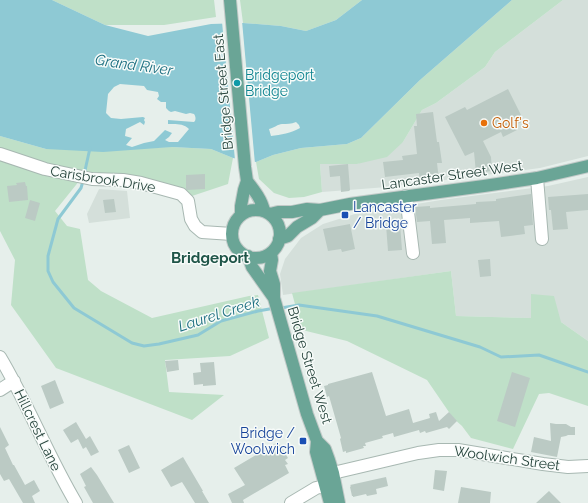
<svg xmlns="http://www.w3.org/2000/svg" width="588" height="503" font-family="Raleway,sans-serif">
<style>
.built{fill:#d4dfda}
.green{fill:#bfe0c8}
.water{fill:#8ec9d4;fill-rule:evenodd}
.pier{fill:#e6efeb}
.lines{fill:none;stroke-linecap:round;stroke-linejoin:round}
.stream{stroke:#8ec9d4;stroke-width:3}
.building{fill:#bbcac4}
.minor-casing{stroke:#a8b8b2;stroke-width:14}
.major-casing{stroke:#c2cac8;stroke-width:14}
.minor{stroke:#fff;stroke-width:12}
.major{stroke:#6aa596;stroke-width:12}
.culture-dot{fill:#0f9aa8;stroke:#f7fbf9;stroke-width:1.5}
.food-dot{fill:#e8710a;stroke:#f7fbf9;stroke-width:1.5}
.transit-dot{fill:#1a4fb4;stroke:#f7fbf9;stroke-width:1.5}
.labels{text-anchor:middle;stroke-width:3;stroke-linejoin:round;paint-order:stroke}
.culture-label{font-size:14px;fill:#0d838f;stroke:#f7fbf9;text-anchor:start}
.street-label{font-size:14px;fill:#24423a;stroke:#f7fbf9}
.food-label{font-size:14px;fill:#c56008;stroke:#f7fbf9;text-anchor:start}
.transit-label{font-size:14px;fill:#164399;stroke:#f7fbf9;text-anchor:start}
.water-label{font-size:15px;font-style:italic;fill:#1c6f80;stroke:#f7fbf9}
.neighbourhood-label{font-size:15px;font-weight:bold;fill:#1f5548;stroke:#f7fbf9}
</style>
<rect width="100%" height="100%" fill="#e6efeb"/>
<path class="built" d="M 563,0 L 588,0 L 588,156 L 540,168 L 478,176 L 387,187 L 322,192 L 320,164 L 357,164 L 403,142 L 422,110 L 436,103 L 485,67 L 495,52 Z
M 588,177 L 588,341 L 561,322 L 531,318 L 456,316 L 451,271 L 283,295 L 280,274 L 285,259 L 301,238 L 323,224 L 355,214 L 441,200 L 548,186 Z
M 99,189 L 127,191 L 130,218 L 89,223 L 87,214 Z"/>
<path class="green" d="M 52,0 L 214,0 L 216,17 L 164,25 L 105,25 Z
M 240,0 L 362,0 L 336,20 L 306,31 L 281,26 L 243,23 Z
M 512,0 L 563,0 L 495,52 L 485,67 L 436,103 L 422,110 L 403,142 L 387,157 L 357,164 L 320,164 L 322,192 L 304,197 L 289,198 L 274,193 L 259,179 L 256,162 L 273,155 L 301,148 L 347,144 L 361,138 L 420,80 Z
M 0,136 L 46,149 L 172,147 L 211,149 L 233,158 L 228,184 L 189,197 L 156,181 L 56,167 L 0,151 Z
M 0,158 L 80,180 L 55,211 L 67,226 L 80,229 L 88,280 L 101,291 L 152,318 L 249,296 L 258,295 L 269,338 L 230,356 L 165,360 L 169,392 L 224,395 L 192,420 L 56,368 L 11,305 L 15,260 L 0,231 Z
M 451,271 L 456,316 L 531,318 L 531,294 L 554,296 L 561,322 L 588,341 L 588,406 L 549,393 L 539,394 L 513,449 L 471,438 L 462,426 L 453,418 L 427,380 L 347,341 L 294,328 L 296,308 L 292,293 Z"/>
<path class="water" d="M 0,0 L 52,0 L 105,25 L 148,36 L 211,24 L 243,23 L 281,26 L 306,31 L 336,20 L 362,0 L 512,0 L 420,80 L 361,138 L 347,144 L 301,148 L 273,155 L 256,162 L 233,158 L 211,149 L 172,147 L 103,152 L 46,149 L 0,136 ZM 120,84 L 144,86 L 147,90 L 158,92 L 159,96 L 157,99 L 161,102 L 166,102 L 166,108 L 169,111 L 171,112 L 175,111 L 186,114 L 190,113 L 194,114 C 196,117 196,120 194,122 L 168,120 L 168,124 C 175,124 183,123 189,129 L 178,142 L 169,142 L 165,140 L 169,137 L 172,133 L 165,130 L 154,141 L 144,143 L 132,147 L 126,145 L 132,138 L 125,136 L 126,129 L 140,122 L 144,125 L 145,122 L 144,120 L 145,118 L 143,117 L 121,119 L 111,118 L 106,113 L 108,94 L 114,87 ZM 296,122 L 299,125 L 300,128 C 291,133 281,135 271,136 L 269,129 C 274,128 278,124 282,124 C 287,124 291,124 296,122 Z"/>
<path class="pier" d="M 242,21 L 255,164 L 235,160 L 222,22 Z"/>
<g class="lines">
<path class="stream" d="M 84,175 L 90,148
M 83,181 L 81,188 L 58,219 L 48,256 L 48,271 L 53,282 L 74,308 L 132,343 L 144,346 L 159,344 L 198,335 L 221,321 L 258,311 L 275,308
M 281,308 L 299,305 L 377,316 L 480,347 L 501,357 L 539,355 L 588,372"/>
</g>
<path class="building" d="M 508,89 L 524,121 L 515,125 L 517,130 L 503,137 L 501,132 L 483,141 L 491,157 L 492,171 L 476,173 L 474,152 L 465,156 L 445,117 L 465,107 L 467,110 Z
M 433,112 L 437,142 L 439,142 L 442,163 L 437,163 L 439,180 L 420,182 L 419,173 L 385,177 L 383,162 L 403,160 L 402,156 L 417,154 L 414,126 L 417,126 L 416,114 Z
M 348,164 L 350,190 L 349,191 L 341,192 L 340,176 L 330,177 L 329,166 Z
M 205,174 L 205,189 L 187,190 L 186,189 L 186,175 Z
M 25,182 L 26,186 L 27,186 L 28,200 L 9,202 L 7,186 L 17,185 L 16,183 Z
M 531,194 L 533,225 L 524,226 L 525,234 L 501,237 L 499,221 L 470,223 L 470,218 L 444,220 L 446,243 L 432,244 L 430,221 L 417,222 L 415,207 L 430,206 L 430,208 L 465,205 L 476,204 L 476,202 L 496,201 L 496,199 Z
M 588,194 L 588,210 L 566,212 L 568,229 L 553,230 L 551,210 L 549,210 L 548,197 Z
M 114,199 L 116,212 L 105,213 L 103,200 Z
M 30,200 L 40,203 L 35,221 L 25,218 Z
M 350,224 L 355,249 L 342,252 L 341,249 L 328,251 L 323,229 Z
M 400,224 L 402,250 L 388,251 L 386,225 Z
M 490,259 L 491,276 L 480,277 L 478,260 Z
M 178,360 L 179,370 L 167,372 L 165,361 Z
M 214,362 L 216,385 L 203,386 L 203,384 L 194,385 L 193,373 L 201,372 L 200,363 Z
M 372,372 L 386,416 L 409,409 L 413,423 L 430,418 L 429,414 L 436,412 L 439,421 L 449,412 L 457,421 L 449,429 L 447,427 L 426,433 L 425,431 L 420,433 L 419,430 L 394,437 L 393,433 L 382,436 L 383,438 L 365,443 L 366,446 L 363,446 L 364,448 L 346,453 L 346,451 L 343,452 L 340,439 L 341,438 L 329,396 L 327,397 L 324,386 L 328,385 L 328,384 Z
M 512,372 L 530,378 L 515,427 L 497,421 Z
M 55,380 L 64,403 L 50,409 L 41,386 Z
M 76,422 L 86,439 L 90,436 L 99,452 L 91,456 L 86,447 L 83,449 L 78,439 L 71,443 L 63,430 Z
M 550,423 L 556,424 L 566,424 L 571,427 L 575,427 L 575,435 L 568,435 L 566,436 L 561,437 L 557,457 L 531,452 L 534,437 L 551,441 Z
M 0,427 L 9,445 L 5,448 L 13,465 L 14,465 L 25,485 L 34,480 L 40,491 L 32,496 L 35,503 L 23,503 L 9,479 L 4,481 L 0,474 Z
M 278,442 L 288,458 L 285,460 L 288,464 L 285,465 L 289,473 L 243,500 L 244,503 L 232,503 L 228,494 L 245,485 L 234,468 Z
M 129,445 L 140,468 L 129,473 L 118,450 Z
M 183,457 L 203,491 L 202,491 L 209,503 L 195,503 L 182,482 L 171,487 L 161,470 Z
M 91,467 L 97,475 L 114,503 L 93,503 L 84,487 L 86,486 L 80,474 Z
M 435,470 L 447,471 L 444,491 L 433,489 Z
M 386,477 L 388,486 L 376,489 L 377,494 L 367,496 L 366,494 L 353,497 L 353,496 L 352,496 L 350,487 L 351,486 L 350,485 Z
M 461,487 L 491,492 L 490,503 L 458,503 Z
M 549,491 L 561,503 L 536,503 Z"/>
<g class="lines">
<defs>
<path id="minor" d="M 0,154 L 45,169 L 92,179 L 123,180 L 141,183 L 181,194 L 188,201 L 191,219 L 195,226 L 202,232 L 232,234
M 537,178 L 542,239
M 406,196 L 413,253
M 0,357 C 28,404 48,456 76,503
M 0,390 L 14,381
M 333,473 L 418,453 L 439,450 L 458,450 L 543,464 L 568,467 L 588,466
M 291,503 L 316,488 L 325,486"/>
<path id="major" d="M 230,0 L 245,167 L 247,181 L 244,190 L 241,206 L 241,215
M 247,181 C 254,190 262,200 264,211
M232 234a24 24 0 1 1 48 0a24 24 0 1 1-48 0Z
M 270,214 L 278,212 L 292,212 L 307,209 L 320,210 L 350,204 L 484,186 L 537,178 L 588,166
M 279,239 L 288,236 L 297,227 L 312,218 L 320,210
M 271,253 L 272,260 L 270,271 L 274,284 L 274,298 L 307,414 L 317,441 L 325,449 L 329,460 L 333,473 L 339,503
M 248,256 L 252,267 L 274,298
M 317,441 L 316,452 L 330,503"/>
</defs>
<use href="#minor" class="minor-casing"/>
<use href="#major" class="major-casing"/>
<use href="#minor" class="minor"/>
<use href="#major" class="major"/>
</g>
<circle class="culture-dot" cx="237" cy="83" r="4"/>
<circle class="food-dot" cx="484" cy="123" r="4"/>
<g class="transit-dot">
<rect x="341" y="211" width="8" height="8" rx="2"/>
<rect x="299" y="437" width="8" height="8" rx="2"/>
</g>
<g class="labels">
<g class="culture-label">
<text x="245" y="80">Bridgeport<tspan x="245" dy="16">Bridge</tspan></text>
</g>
<g class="street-label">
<text transform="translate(223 92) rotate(-95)" y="5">Bridge Street East</text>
<text transform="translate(452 175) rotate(-8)" y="5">Lancaster Street West</text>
<text transform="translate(103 179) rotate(9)" y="5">Carisbrook Drive</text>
<text transform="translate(310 365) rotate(73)" y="5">Bridge Street West</text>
<text transform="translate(38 430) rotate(64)" y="5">Hillcrest Lane</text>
<text transform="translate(507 458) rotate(8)" y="5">Woolwich Street</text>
</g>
<g class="food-label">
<text x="492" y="128">Golf's</text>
</g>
<g class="transit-label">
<text x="353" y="212">Lancaster<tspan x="353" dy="16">/ Bridge</tspan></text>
<text x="295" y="438" text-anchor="end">Bridge /<tspan x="295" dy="16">Woolwich</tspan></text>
</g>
<g class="water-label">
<text transform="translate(134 65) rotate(8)" y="5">Grand River</text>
<text transform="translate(219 314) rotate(-18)" y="5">Laurel Creek</text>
</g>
<g class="neighbourhood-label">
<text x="210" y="263">Bridgeport</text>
</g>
</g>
</svg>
